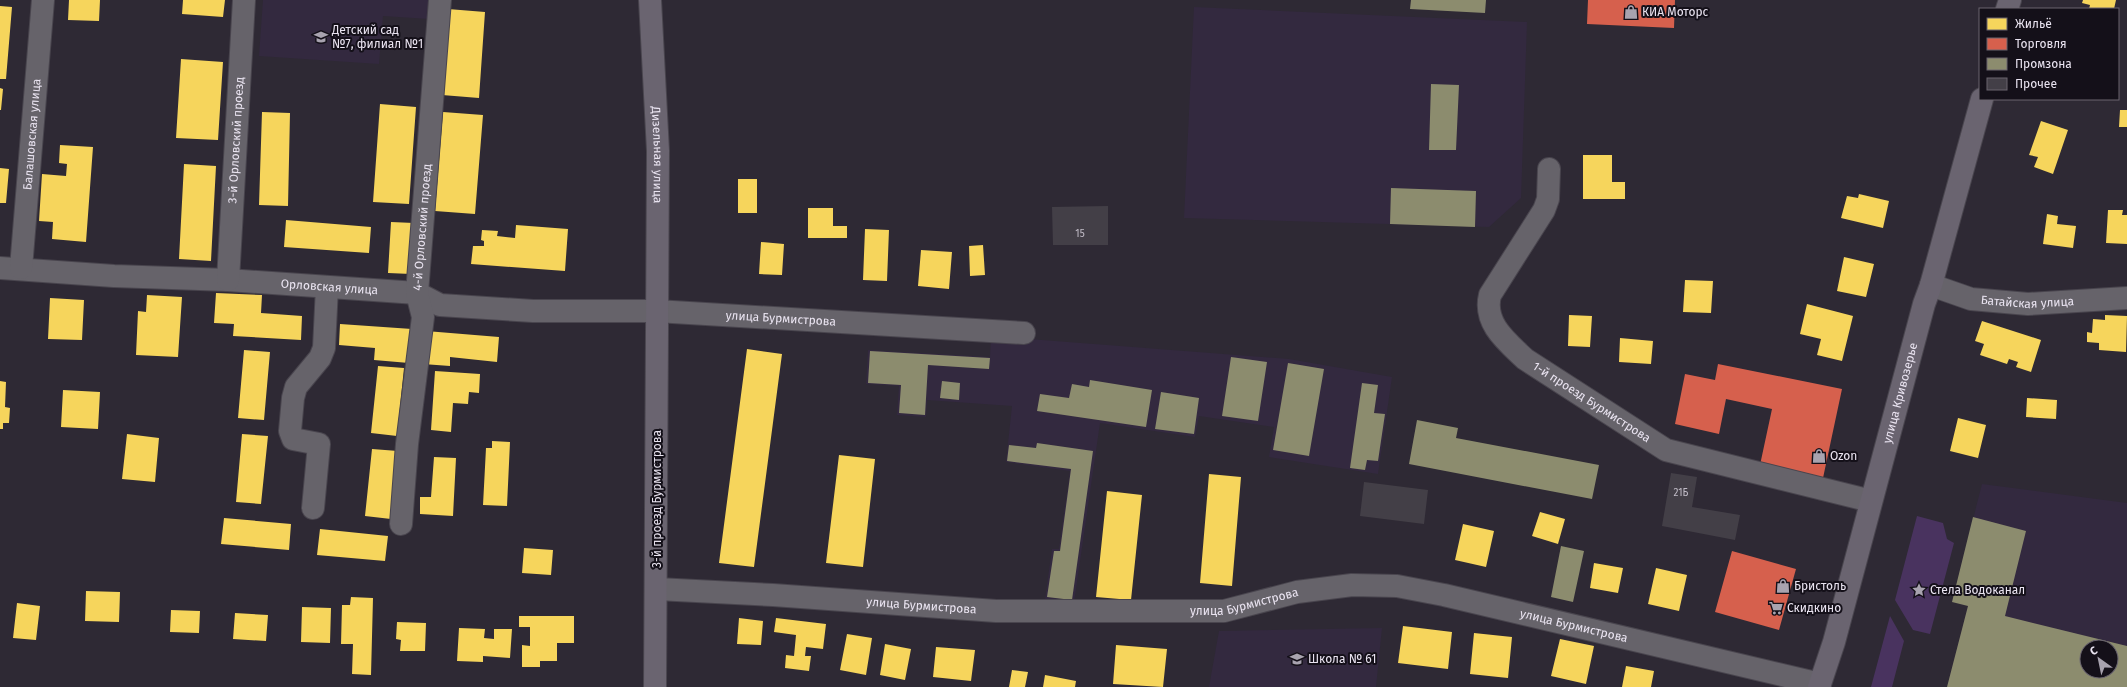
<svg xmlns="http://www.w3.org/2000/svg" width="2127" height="687" font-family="'Fira Sans',sans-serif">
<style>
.built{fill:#33293f;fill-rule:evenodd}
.green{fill:#49335f}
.homes{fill:#f6d55c}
.shops{fill:#d6604d}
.industry{fill:#8c8c6e;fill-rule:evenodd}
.building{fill:#433f47}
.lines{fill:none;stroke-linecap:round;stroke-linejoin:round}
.minor-casing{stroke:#49454e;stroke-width:24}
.major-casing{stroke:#49454e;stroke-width:24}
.minor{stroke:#66636a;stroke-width:22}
.major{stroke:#6a6470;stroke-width:22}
.labels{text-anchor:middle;stroke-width:4;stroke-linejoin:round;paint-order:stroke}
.number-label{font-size:10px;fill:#c0bbc6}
.poi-label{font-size:12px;fill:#eae4f1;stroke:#141019;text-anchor:start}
.street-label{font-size:12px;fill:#eae4f1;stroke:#141019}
</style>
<rect width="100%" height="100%" fill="#2e2934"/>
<path class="built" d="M 263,0 L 430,0 L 429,19 L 383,16 L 379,64 L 259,56 Z
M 1194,7 L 1527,22 L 1521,198 L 1489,227 L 1184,218 Z
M 991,336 L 1289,359 L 1392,377 L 1378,474 L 1269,457 L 1274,427 L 1199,416 L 1195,437 L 1100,423 L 1074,603 L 1045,599 L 1052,549 L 1059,549 L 1070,471 L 1006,462 L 1012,406 L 927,400 L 926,417 L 897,415 L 899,386 L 866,384 L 868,350 L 990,357 Z
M 1982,484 L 2127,503 L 2127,687 L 1947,687 L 1968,606 L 1952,602 ZM 2087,647 L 2111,647 L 2111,671 L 2087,671 Z
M 1382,628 L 1376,687 L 1209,687 L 1219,631 Z"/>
<path class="green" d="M 1917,516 L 1943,523 L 1947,539 L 1954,543 L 1930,634 L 1913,630 L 1895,600 Z
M 1890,616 L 1904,641 L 1892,687 L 1871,687 Z"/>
<path class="homes" d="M 69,0 L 100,0 L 99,21 L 68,20 Z
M 183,0 L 225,0 L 223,17 L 182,14 Z
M 2083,0 L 2116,0 L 2114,9 L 2089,9 L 2090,5 L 2082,3 Z
M 0,6 L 12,7 L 6,79 L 0,79 Z
M 448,9 L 485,12 L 479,98 L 442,95 Z
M 181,59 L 223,62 L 218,140 L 176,138 Z
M 0,88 L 3,89 L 1,110 L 0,110 Z
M 380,104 L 416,107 L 409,204 L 373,202 Z
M 2120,110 L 2127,110 L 2127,127 L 2119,127 Z
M 262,112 L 290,113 L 288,206 L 259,205 Z
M 443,112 L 483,115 L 475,214 L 435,211 Z
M 2041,121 L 2068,130 L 2053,174 L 2034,167 L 2038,157 L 2029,155 Z
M 60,145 L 93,147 L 86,242 L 52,239 L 53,222 L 39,221 L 42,174 L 66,176 L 67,164 L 59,163 Z
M 1583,155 L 1612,155 L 1612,182 L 1625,182 L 1625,199 L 1583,199 Z
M 184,164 L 216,166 L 211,261 L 179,259 Z
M 0,168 L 9,169 L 6,203 L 0,203 Z
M 738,179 L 757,179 L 757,213 L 738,213 Z
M 1859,194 L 1889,201 L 1883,228 L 1841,218 L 1847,196 L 1858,198 Z
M 808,208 L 833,208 L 833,226 L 847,226 L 847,238 L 808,238 Z
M 2108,210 L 2123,210 L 2122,215 L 2127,215 L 2127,244 L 2106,243 Z
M 2047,214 L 2058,216 L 2057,224 L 2076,226 L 2073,248 L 2043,244 Z
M 286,220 L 371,227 L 369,253 L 284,247 Z
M 391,222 L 414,223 L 411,274 L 388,273 Z
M 516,225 L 568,229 L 565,271 L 471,264 L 473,246 L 484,246 L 484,241 L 481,240 L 482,230 L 498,231 L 497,236 L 515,238 Z
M 865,229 L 889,230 L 887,281 L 863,280 Z
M 761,242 L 784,244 L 782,275 L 759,274 Z
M 983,245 L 985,275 L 970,276 L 969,246 Z
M 921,250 L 952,252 L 949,289 L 918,286 Z
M 1844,257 L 1874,264 L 1866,297 L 1837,291 Z
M 1685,280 L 1713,281 L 1711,313 L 1683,312 Z
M 216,293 L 262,295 L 261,313 L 302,316 L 301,340 L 233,336 L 234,324 L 214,323 Z
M 147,295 L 182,297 L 178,357 L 136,355 L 138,311 L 146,312 Z
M 50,298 L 84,300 L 82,340 L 48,339 Z
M 1807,304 L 1853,316 L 1842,361 L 1817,355 L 1821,339 L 1800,334 Z
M 1569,315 L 1592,316 L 1590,347 L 1568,346 Z
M 2105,315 L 2127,316 L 2126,352 L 2099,350 L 2099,343 L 2087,342 L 2087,332 L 2092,333 L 2093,319 L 2105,320 Z
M 1982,321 L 2041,340 L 2031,372 L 2016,367 L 2018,362 L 2009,359 L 2007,364 L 1980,355 L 1984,344 L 1975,341 Z
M 340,324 L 412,329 L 409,363 L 374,360 L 375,348 L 339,345 Z
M 426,331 L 499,337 L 497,362 L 450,357 L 450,366 L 423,364 Z
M 1620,338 L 1653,341 L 1651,364 L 1619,362 Z
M 747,349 L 782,354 L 754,567 L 719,563 Z
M 244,350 L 270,352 L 264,420 L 238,418 Z
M 378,366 L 404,368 L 397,436 L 371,433 Z
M 435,371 L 480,374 L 479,393 L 469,392 L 468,404 L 453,403 L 451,432 L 431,430 Z
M 0,381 L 6,382 L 5,407 L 10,408 L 9,423 L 3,423 L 3,429 L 0,429 Z
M 63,390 L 100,392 L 98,429 L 61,427 Z
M 2027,398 L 2057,400 L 2056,419 L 2026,417 Z
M 1958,418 L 1986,425 L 1978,458 L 1950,451 Z
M 127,434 L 159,438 L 155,482 L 122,479 Z
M 242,434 L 268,436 L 261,504 L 236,502 Z
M 492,441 L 510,442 L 507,506 L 483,505 L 486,448 L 492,448 Z
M 372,449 L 398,451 L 391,519 L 365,516 Z
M 839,455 L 875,459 L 863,567 L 826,563 Z
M 434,457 L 456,458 L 453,516 L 420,514 L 420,497 L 431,497 Z
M 1209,474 L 1241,477 L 1232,586 L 1200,583 Z
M 1107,491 L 1142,495 L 1131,600 L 1096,597 Z
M 1540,512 L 1565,519 L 1558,544 L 1532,536 Z
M 224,518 L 291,524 L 289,550 L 221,544 Z
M 1463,524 L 1494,531 L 1486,567 L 1455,560 Z
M 320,529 L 388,536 L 385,561 L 317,555 Z
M 524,548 L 553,550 L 551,575 L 522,573 Z
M 1594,563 L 1623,568 L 1618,593 L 1590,588 Z
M 1656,568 L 1687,575 L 1679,611 L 1648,604 Z
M 86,591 L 120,592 L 119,622 L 85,621 Z
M 351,597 L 373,598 L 371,675 L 352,674 L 353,644 L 341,644 L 342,605 L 350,605 Z
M 17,603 L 40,606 L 36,640 L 13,638 Z
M 302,607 L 331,608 L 330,643 L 301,642 Z
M 171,610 L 200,611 L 199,633 L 170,632 Z
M 235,613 L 268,615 L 266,641 L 233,639 Z
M 519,616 L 574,616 L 574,643 L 557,643 L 557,661 L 540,661 L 540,667 L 522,667 L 522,645 L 530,646 L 530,627 L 519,627 Z
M 739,618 L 763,621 L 761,645 L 737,644 Z
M 776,618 L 826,624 L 823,649 L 806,647 L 805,656 L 811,656 L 809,671 L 785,668 L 786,655 L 794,656 L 796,635 L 774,632 Z
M 397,622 L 426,623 L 425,651 L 400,651 L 401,640 L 396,639 Z
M 1403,626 L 1452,632 L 1448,669 L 1398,663 Z
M 459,628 L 485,629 L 484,638 L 494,639 L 494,629 L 512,629 L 510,658 L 483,656 L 483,662 L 457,661 Z
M 1474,633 L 1512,637 L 1508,678 L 1470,674 Z
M 847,634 L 872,638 L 866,675 L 840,670 Z
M 1560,639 L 1594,646 L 1586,684 L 1551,676 Z
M 885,644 L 911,649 L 905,680 L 880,675 Z
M 1116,645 L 1167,649 L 1163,687 L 1113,684 Z
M 936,647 L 975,650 L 971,681 L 933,677 Z
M 1626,666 L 1654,671 L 1651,687 L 1622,687 Z
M 1012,670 L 1028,672 L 1025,687 L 1009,687 Z
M 1045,675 L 1076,681 L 1075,687 L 1043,687 Z"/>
<path class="shops" d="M 1588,0 L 1675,0 L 1674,28 L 1587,24 Z
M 1718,364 L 1842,389 L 1823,478 L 1760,465 L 1772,409 L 1726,399 L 1719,434 L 1675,424 L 1685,374 L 1715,380 Z
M 1732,551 L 1796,569 L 1779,630 L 1715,612 Z"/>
<path class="industry" d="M 1411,0 L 1486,0 L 1485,13 L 1410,9 Z
M 1431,84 L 1459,85 L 1456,150 L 1429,150 Z
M 1391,188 L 1476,191 L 1475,227 L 1390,224 Z
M 870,351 L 990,358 L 989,369 L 928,365 L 925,415 L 899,413 L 901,385 L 868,383 Z
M 1231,357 L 1267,362 L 1258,421 L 1222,416 Z
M 1288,363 L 1324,369 L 1309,456 L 1273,450 Z
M 1090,380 L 1152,390 L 1146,427 L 1037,411 L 1040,394 L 1069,398 L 1072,384 L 1089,387 Z
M 942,381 L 960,383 L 959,400 L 940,398 Z
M 1362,383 L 1378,385 L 1374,413 L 1385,414 L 1378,461 L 1367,460 L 1365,470 L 1350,468 Z
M 1161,392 L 1199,398 L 1194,434 L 1155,429 Z
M 1417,420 L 1458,428 L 1456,438 L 1599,465 L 1592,499 L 1409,464 Z
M 1037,443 L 1093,451 L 1072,600 L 1047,597 L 1054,551 L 1060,551 L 1071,469 L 1007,461 L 1009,445 L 1036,448 Z
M 1973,517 L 2026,531 L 2005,616 L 2127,646 L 2127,687 L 1947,687 L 1968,606 L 1952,602 ZM 2087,647 L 2111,647 L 2111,671 L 2087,671 Z
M 1561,546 L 1584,551 L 1573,602 L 1551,597 Z"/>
<path class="building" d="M 1108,206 L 1108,245 L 1053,245 L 1052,207 Z
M 1671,473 L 1697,477 L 1692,507 L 1740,515 L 1735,540 L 1662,526 Z
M 1364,482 L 1428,490 L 1424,524 L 1360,516 Z"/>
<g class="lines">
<defs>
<g id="minor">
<path id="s1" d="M 1549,169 L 1548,199 L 1544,210 L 1490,295 C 1483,323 1506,341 1525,359 L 1666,450 L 1871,501"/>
<path id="s2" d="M 0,268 L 114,276 L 228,280 L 417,293 L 440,305 L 533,311 L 656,311 L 1024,333"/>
<path id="s3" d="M 21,268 L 43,0"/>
<path id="s4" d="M 228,280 L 244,0"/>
<path id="s5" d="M 1931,285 L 1971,299 L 2028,304 L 2127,298"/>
<path d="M 313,508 L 319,444 L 293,439 L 290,431 L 293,398 L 296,387 L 320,358 L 324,348 L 327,287"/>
<path id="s6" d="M 401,524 L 407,444 L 423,317 L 417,293 L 440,0"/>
<path id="s7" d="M 657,589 L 773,595 L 996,611 L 1224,611 L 1297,592 L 1352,585 L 1397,586 L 1444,595 L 1820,684"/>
</g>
<g id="major">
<path id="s8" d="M 650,0 L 658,151 L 655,687"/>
<path d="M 2007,9 L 2010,0"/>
<path id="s9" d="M 1819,687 L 1834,642 L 1924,304 L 1931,285 L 1982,99"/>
</g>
</defs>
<use href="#minor" class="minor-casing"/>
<use href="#major" class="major-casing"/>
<use href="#minor" class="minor"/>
<use href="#major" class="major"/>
</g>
<defs>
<symbol id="shop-bare" viewBox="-9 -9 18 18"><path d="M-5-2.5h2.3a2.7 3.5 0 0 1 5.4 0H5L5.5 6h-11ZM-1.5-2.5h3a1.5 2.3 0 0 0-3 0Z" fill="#a8a3af" stroke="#141019" stroke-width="2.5" paint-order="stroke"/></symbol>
<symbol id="school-bare" viewBox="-9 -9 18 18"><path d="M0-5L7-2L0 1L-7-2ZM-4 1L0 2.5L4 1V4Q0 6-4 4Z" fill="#a8a3af" stroke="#141019" stroke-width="2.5" paint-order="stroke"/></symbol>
<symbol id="sight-bare" viewBox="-9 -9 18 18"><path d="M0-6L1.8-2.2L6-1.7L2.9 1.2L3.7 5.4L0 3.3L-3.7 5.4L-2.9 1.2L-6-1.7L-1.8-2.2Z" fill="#a8a3af" stroke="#141019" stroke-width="2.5" paint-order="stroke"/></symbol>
<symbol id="supermarket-bare" viewBox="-9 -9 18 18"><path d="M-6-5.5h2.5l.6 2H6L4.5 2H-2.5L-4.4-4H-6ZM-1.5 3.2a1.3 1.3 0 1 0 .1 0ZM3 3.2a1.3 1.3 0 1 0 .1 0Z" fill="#a8a3af" stroke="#141019" stroke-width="2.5" paint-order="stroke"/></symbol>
</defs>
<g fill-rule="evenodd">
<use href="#shop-bare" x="1621" y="2" width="20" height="20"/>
<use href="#school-bare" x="311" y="27" width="20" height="20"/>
<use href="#shop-bare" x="1809" y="446" width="20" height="20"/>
<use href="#shop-bare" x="1773" y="576" width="20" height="20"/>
<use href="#sight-bare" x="1909" y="580" width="20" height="20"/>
<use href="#supermarket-bare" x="1766" y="598" width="20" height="20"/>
<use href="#school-bare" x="1287" y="649" width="20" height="20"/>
</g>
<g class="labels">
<g class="number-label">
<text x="1080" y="237">15</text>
<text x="1681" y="496">21Б</text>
</g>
<g class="poi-label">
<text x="1642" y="16">КИА Моторс</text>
<text x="332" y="34">Детский сад<tspan x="332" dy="14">№7, филиал №1</tspan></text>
<text x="1830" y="460">Ozon</text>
<text x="1794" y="590">Бристоль</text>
<text x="1930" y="594">Стела Водоканал</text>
<text x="1787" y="612">Скидкино</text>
<text x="1308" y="663">Школа № 61</text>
</g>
<g class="street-label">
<text dy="4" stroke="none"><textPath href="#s3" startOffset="134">Балашовская улица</textPath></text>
<text dy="4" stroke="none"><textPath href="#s4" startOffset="140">3-й Орловский проезд</textPath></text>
<text dy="4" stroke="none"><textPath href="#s8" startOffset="155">Дизельная улица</textPath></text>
<text dy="4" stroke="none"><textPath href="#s6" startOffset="299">4-й Орловский проезд</textPath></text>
<text dy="4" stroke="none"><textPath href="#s2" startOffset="330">Орловская улица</textPath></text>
<text dy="4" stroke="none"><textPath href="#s5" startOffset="99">Батайская улица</textPath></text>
<text dy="4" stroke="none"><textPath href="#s2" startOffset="785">улица Бурмистрова</textPath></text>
<text dy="4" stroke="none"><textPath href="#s9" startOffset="305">улица Кривозерье</textPath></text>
<text dy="4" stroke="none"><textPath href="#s1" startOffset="299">1-й проезд Бурмистрова</textPath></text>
<text transform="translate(657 499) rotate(-90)" y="4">3-й проезд Бурмистрова</text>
<text dy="4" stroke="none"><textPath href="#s7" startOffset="589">улица Бурмистрова</textPath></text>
<text dy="4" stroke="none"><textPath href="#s7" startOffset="265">улица Бурмистрова</textPath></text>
<text dy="4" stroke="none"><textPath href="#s7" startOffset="925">улица Бурмистрова</textPath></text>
</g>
</g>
<rect x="1979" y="8" width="140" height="92" fill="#141019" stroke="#6a656f"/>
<rect x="1987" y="18" width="20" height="12" fill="#f6d55c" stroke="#6a656f"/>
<text x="2015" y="28" font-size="12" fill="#eae4f1">Жильё</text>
<rect x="1987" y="38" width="20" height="12" fill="#d6604d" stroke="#6a656f"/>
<text x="2015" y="48" font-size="12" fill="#eae4f1">Торговля</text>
<rect x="1987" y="58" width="20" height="12" fill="#8c8c6e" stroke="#6a656f"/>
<text x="2015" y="68" font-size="12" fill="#eae4f1">Промзона</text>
<rect x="1987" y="78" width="20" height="12" fill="#433f47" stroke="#6a656f"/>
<text x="2015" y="88" font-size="12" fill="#eae4f1">Прочее</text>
<g transform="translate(2099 659) rotate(327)"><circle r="19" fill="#141019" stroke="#6a656f"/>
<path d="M0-3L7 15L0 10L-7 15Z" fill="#a8a3af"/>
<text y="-6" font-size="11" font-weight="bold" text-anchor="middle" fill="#eae4f1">С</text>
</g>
</svg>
